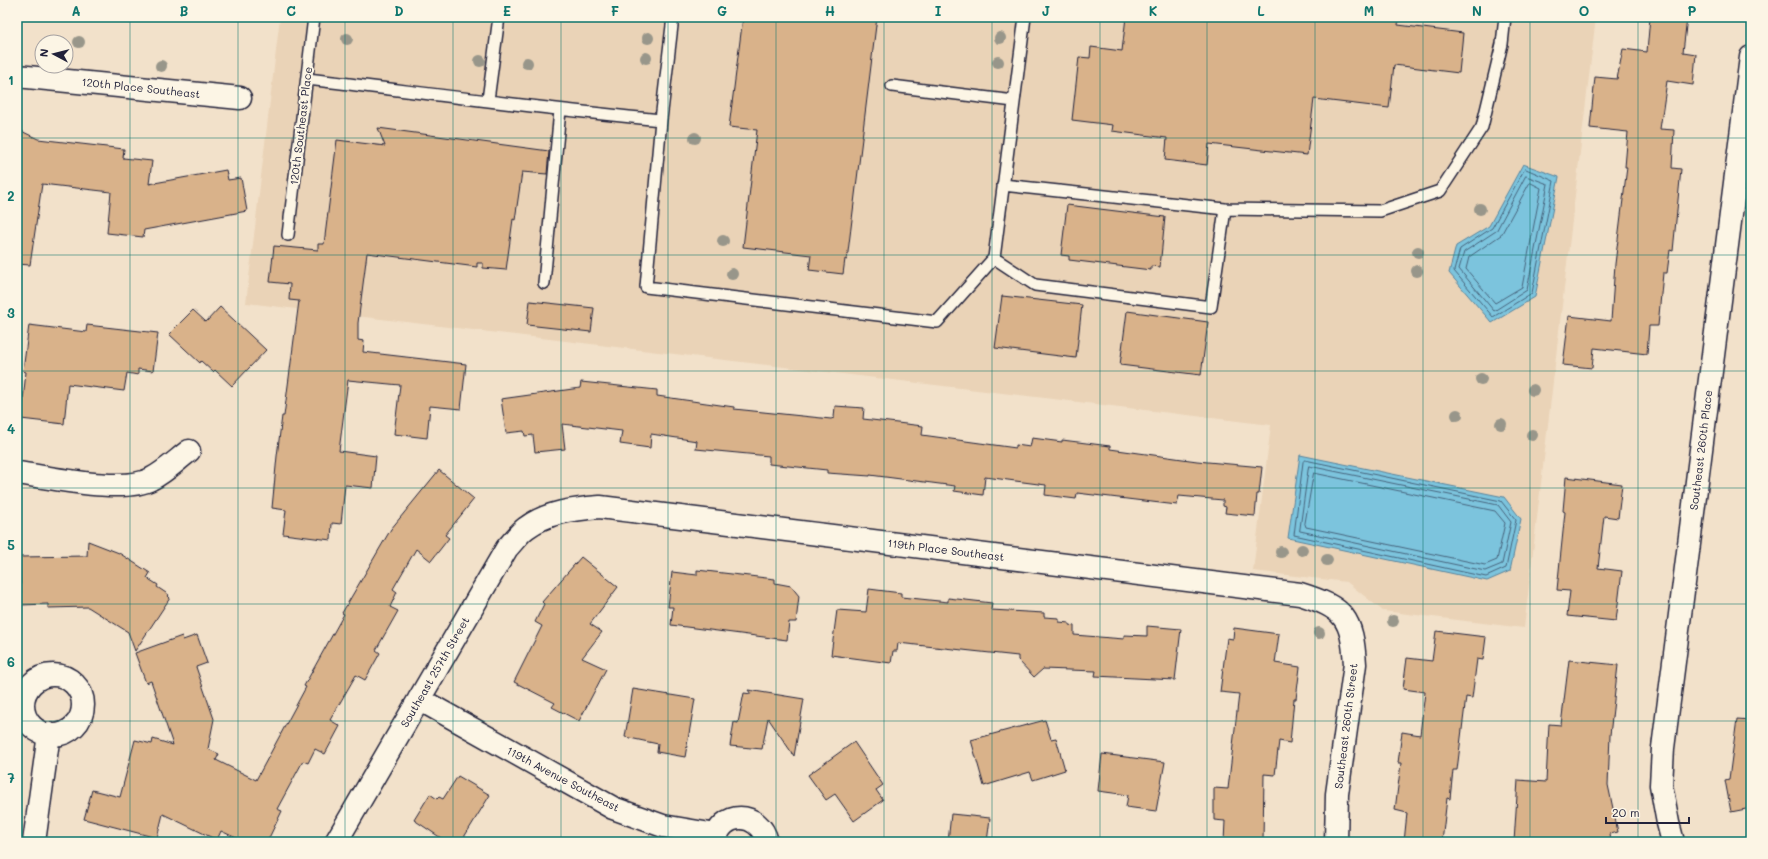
<svg xmlns="http://www.w3.org/2000/svg" width="1768" height="859" font-family="Mali,sans-serif">
<style>
.built{fill:#ead3b7}
.water{fill:#7cc4dd;stroke:#58839c}
.lines{fill:none;stroke-linecap:round;stroke-linejoin:round}
.shore{stroke:#46637c;stroke-width:1}
.building{fill:#d9b28a;stroke:#22223b}
.lane-casing{stroke:#22223b;stroke-width:14}
.street-casing{stroke:#22223b;stroke-width:25}
.lane{stroke:#fcf5e5;stroke-width:11}
.street{stroke:#fcf5e5;stroke-width:22}
.tree{fill:#98968a}
.grid{fill:none;stroke:#0f766e;stroke-width:1;stroke-opacity:0.55}
.labels{text-anchor:middle;stroke-width:4;stroke-linejoin:round;paint-order:stroke}
.street-label{font-size:11px;fill:#22223b;stroke:#fcf5e5}
.neatline{fill:none;stroke:#0f766e;stroke-width:1.5}
.grid-label{font-size:13px;text-anchor:middle;font-weight:bold;fill:#0f766e}
</style>
<rect width="100%" height="100%" fill="#f2e1ca"/>
<filter id="ink" filterUnits="userSpaceOnUse"><feTurbulence type="fractalNoise" baseFrequency=".025" numOctaves="2"/><feDisplacementMap in="SourceGraphic" scale="8" xChannelSelector="R" yChannelSelector="G"/><feConvolveMatrix kernelMatrix="1 2 1 2 8 2 1 2 1" color-interpolation-filters="sRGB"/></filter>
<g filter="url(#ink)">
<path class="built" d="M 280,17 L 1596,17 L 1524,628 L 1383,611 L 1347,582 L 1253,571 L 1271,425 L 246,303 Z"/>
<path class="water" d="M 1523,164 L 1559,177 L 1535,297 L 1492,323 L 1449,273 L 1456,246 L 1489,226 Z
M 1300,455 L 1504,497 L 1521,519 L 1510,571 L 1487,581 L 1288,538 Z"/>
<g class="lines">
<path class="shore" d="M 1526,169 L 1554,181 L 1532,293 L 1493,317 L 1454,271 L 1460,249 L 1492,228 L 1524,170 Z
M 1526,176 L 1548,184 L 1527,290 L 1494,311 L 1459,269 L 1464,252 L 1496,231 Z
M 1531,183 L 1541,188 L 1522,287 L 1495,303 L 1466,269 L 1469,257 L 1501,235 L 1529,184 Z
M 1305,460 L 1501,501 L 1516,520 L 1506,568 L 1486,577 L 1294,535 L 1303,462 Z
M 1309,466 L 1498,505 L 1511,522 L 1502,564 L 1485,571 L 1300,531 Z
M 1314,473 L 1495,511 L 1505,523 L 1497,560 L 1485,565 L 1306,527 L 1305,524 Z"/>
</g>
<path class="building" d="M 743,17 L 877,17 L 847,260 L 845,259 L 843,274 L 809,270 L 811,255 L 743,247 L 757,130 L 729,127 Z
M 1126,17 L 1399,17 L 1398,25 L 1463,33 L 1459,73 L 1394,65 L 1389,108 L 1314,99 L 1307,155 L 1209,144 L 1207,165 L 1165,160 L 1167,138 L 1112,131 L 1113,125 L 1072,120 L 1079,57 L 1090,58 L 1091,47 L 1122,51 Z
M 1650,17 L 1687,17 L 1683,52 L 1696,54 L 1693,85 L 1667,81 L 1660,129 L 1674,130 L 1672,168 L 1681,169 L 1673,251 L 1670,250 L 1667,273 L 1663,273 L 1658,326 L 1649,326 L 1647,354 L 1594,348 L 1592,368 L 1563,365 L 1569,316 L 1611,321 L 1615,264 L 1627,167 L 1625,167 L 1628,132 L 1590,128 L 1595,77 L 1617,79 L 1623,49 L 1647,52 Z
M 378,128 L 549,151 L 547,174 L 522,172 L 515,220 L 513,219 L 506,270 L 483,268 L 483,263 L 477,263 L 477,267 L 367,253 L 358,323 L 358,340 L 364,341 L 363,352 L 466,364 L 461,409 L 430,406 L 427,438 L 394,434 L 400,385 L 348,380 L 339,451 L 376,456 L 373,488 L 345,485 L 341,524 L 332,523 L 331,540 L 283,534 L 286,510 L 272,508 L 277,456 L 282,416 L 284,416 L 299,301 L 289,300 L 290,284 L 270,282 L 274,246 L 318,250 L 318,244 L 324,244 L 337,140 L 385,146 Z
M 17,129 L 38,139 L 124,149 L 123,158 L 152,161 L 149,184 L 226,170 L 228,180 L 241,178 L 247,211 L 144,230 L 143,237 L 107,233 L 111,192 L 42,184 L 30,265 L 17,264 Z
M 1067,205 L 1165,217 L 1160,267 L 1151,266 L 1151,270 L 1069,260 L 1069,256 L 1061,255 Z
M 1002,296 L 1082,305 L 1076,358 L 995,348 Z
M 530,301 L 594,308 L 591,332 L 527,325 Z
M 220,307 L 266,350 L 232,386 L 215,370 L 213,372 L 201,361 L 200,363 L 169,334 L 193,310 L 206,322 Z
M 1127,311 L 1208,322 L 1201,375 L 1120,365 Z
M 29,325 L 86,332 L 87,325 L 158,333 L 153,371 L 138,369 L 138,375 L 127,373 L 124,391 L 68,384 L 64,424 L 21,419 L 26,372 L 23,371 Z
M 581,382 L 657,390 L 657,396 L 734,407 L 734,409 L 831,419 L 834,418 L 835,406 L 864,408 L 863,419 L 923,426 L 922,435 L 1016,448 L 1016,445 L 1030,447 L 1032,438 L 1062,442 L 1062,440 L 1110,446 L 1110,449 L 1197,461 L 1262,467 L 1259,494 L 1257,494 L 1255,516 L 1225,513 L 1226,507 L 1223,506 L 1223,500 L 1179,496 L 1177,505 L 1077,493 L 1076,499 L 1045,495 L 1046,485 L 985,477 L 983,495 L 954,491 L 955,486 L 870,475 L 870,476 L 827,473 L 827,470 L 769,464 L 769,456 L 696,449 L 697,441 L 651,434 L 650,448 L 620,444 L 622,431 L 562,424 L 565,449 L 535,452 L 533,435 L 525,436 L 524,431 L 506,433 L 501,399 L 580,388 Z
M 439,470 L 474,499 L 445,535 L 449,538 L 431,561 L 416,549 L 393,589 L 397,592 L 390,607 L 398,611 L 376,650 L 380,653 L 365,680 L 356,675 L 330,720 L 340,726 L 325,754 L 315,749 L 308,763 L 303,761 L 277,809 L 282,811 L 267,842 L 245,842 L 221,831 L 217,840 L 163,814 L 157,838 L 84,819 L 92,790 L 120,797 L 135,740 L 152,744 L 153,739 L 173,745 L 151,681 L 146,683 L 135,653 L 182,636 L 183,640 L 197,635 L 207,663 L 196,667 L 214,719 L 208,749 L 219,754 L 216,760 L 256,780 L 306,687 L 304,686 L 344,614 L 342,613 L 391,529 Z
M 1566,477 L 1622,484 L 1618,518 L 1604,516 L 1598,568 L 1622,571 L 1616,621 L 1567,616 L 1570,591 L 1557,590 L 1565,512 L 1563,511 Z
M 88,541 L 119,553 L 150,573 L 147,578 L 158,585 L 157,587 L 169,595 L 168,596 L 170,598 L 135,651 L 128,632 L 88,607 L 48,608 L 48,604 L 21,605 L 20,557 L 87,556 Z
M 581,557 L 618,587 L 590,624 L 602,632 L 582,658 L 606,669 L 579,721 L 552,707 L 555,703 L 514,682 L 542,626 L 535,622 L 544,604 L 542,602 Z
M 697,570 L 775,579 L 775,583 L 791,586 L 799,596 L 796,622 L 789,622 L 787,640 L 671,625 L 673,607 L 668,607 L 672,572 L 697,575 Z
M 869,589 L 901,593 L 901,597 L 948,602 L 948,598 L 992,603 L 991,610 L 1044,613 L 1044,617 L 1059,618 L 1059,622 L 1069,623 L 1069,625 L 1074,626 L 1074,635 L 1124,639 L 1124,635 L 1147,636 L 1147,626 L 1181,629 L 1175,680 L 1095,676 L 1096,671 L 1043,669 L 1034,677 L 1018,660 L 1018,656 L 898,643 L 897,651 L 893,651 L 891,663 L 831,655 L 837,610 L 866,612 Z
M 1234,628 L 1279,634 L 1275,663 L 1300,667 L 1296,699 L 1294,699 L 1290,743 L 1279,741 L 1275,775 L 1264,774 L 1263,842 L 1224,842 L 1225,821 L 1214,820 L 1214,788 L 1228,789 L 1239,694 L 1220,692 L 1227,638 L 1233,639 Z
M 1436,631 L 1486,637 L 1483,660 L 1477,659 L 1472,698 L 1466,697 L 1457,770 L 1453,770 L 1450,799 L 1447,798 L 1442,842 L 1404,842 L 1407,813 L 1395,810 L 1401,763 L 1398,763 L 1402,732 L 1420,735 L 1425,692 L 1403,689 L 1407,658 L 1432,661 Z
M 1569,660 L 1618,665 L 1610,735 L 1608,785 L 1618,832 L 1609,834 L 1610,842 L 1514,842 L 1518,780 L 1546,782 L 1549,724 L 1561,725 Z
M 633,689 L 695,699 L 685,757 L 657,752 L 658,744 L 625,737 Z
M 748,690 L 804,699 L 794,756 L 768,718 L 762,749 L 730,746 L 734,722 L 738,723 L 744,693 L 751,694 Z
M 1737,719 L 1751,720 L 1751,808 L 1731,812 L 1725,780 L 1729,779 Z
M 1045,720 L 1051,739 L 1056,738 L 1065,770 L 1033,780 L 1030,772 L 984,786 L 971,740 Z
M 854,742 L 883,785 L 876,790 L 883,800 L 854,821 L 835,794 L 826,800 L 808,775 Z
M 1102,754 L 1165,762 L 1156,811 L 1126,807 L 1128,795 L 1098,791 Z
M 458,776 L 490,795 L 461,842 L 447,842 L 414,820 L 430,794 L 437,799 L 439,797 L 443,799 Z
M 951,814 L 990,818 L 987,842 L 948,842 Z"/>
<g class="lines">
<defs>
<path id="lane" d="M 307,79 C 425,93 543,109 661,120 L 646,287 L 937,322 L 994,258 L 1035,285 L 1211,307 L 1225,209 L 1380,211 L 1440,191 L 1482,127 L 1502,44 L 1505,17
M 892,86 L 1014,101
M 488,100 L 499,17
M 661,120 L 673,17
M 1003,185 L 1225,209
M 288,235 L 314,17
M 994,258 L 1025,17
M 544,283 L 560,110"/>
<path id="street" d="M 17,76 L 240,98
M 17,473 C 50,477 123,494 151,479 C 165,472 177,460 189,451
M23 705a30 30 0 1 1 60 0a30 30 0 1 1-60 0Z
M 419,699 L 613,808 L 663,826 L 716,835
M 34,842 L 49,734
M 336,842 L 507,548 C 513,542 519,533 526,528 C 547,512 575,509 600,507 L 1300,594 C 1345,608 1352,618 1355,664 L 1337,794 L 1336,842
M 715,842 C 720,810 760,810 767,842
M 1673,842 L 1668,823 L 1661,785 L 1663,748 L 1751,57"/>
</defs>
<use href="#lane" class="lane-casing"/>
<use href="#street" class="street-casing"/>
<use href="#lane" class="lane"/>
<use href="#street" class="street"/>
</g>
<g class="tree">
<circle cx="648" cy="38" r="6"/>
<circle cx="1000" cy="38" r="6"/>
<circle cx="347" cy="39" r="6"/>
<circle cx="79" cy="42" r="6"/>
<circle cx="646" cy="58" r="6"/>
<circle cx="480" cy="61" r="6"/>
<circle cx="998" cy="62" r="6"/>
<circle cx="527" cy="63" r="6"/>
<circle cx="161" cy="66" r="6"/>
<circle cx="695" cy="138" r="6"/>
<circle cx="1480" cy="209" r="6"/>
<circle cx="723" cy="241" r="6"/>
<circle cx="1418" cy="252" r="6"/>
<circle cx="1417" cy="271" r="6"/>
<circle cx="732" cy="274" r="6"/>
<circle cx="1481" cy="379" r="6"/>
<circle cx="1533" cy="390" r="6"/>
<circle cx="1457" cy="415" r="6"/>
<circle cx="1501" cy="424" r="6"/>
<circle cx="1532" cy="435" r="6"/>
<circle cx="1302" cy="550" r="6"/>
<circle cx="1281" cy="552" r="6"/>
<circle cx="1327" cy="560" r="6"/>
<circle cx="1393" cy="621" r="6"/>
<circle cx="1319" cy="633" r="6"/>
</g>
</g>
<path class="grid" d="M 130,17 L 130,842M 238,17 L 238,842M 345,17 L 345,842M 453,17 L 453,842M 561,17 L 561,842M 668,17 L 668,842M 776,17 L 776,842M 884,17 L 884,842M 992,17 L 992,842M 1100,17 L 1100,842M 1207,17 L 1207,842M 1315,17 L 1315,842M 1423,17 L 1423,842M 1530,17 L 1530,842M 1638,17 L 1638,842M 17,138 L 1751,138M 17,255 L 1751,255M 17,371 L 1751,371M 17,488 L 1751,488M 17,604 L 1751,604M 17,721 L 1751,721"/>
<g class="labels">
<g class="street-label">
<text transform="translate(141 88) rotate(6)" y="4">120th Place Southeast</text>
<text transform="translate(301 126) rotate(-83)" y="4">120th Southeast Place</text>
<text transform="translate(1701 450) rotate(-83)" y="4">Southeast 260th Place</text>
<text transform="translate(946 550) rotate(7)" y="4">119th Place Southeast</text>
<text transform="translate(435 672) rotate(-60)" y="4">Southeast 257th Street</text>
<text transform="translate(1346 726) rotate(-83)" y="4">Southeast 260th Street</text>
<text transform="translate(563 779) rotate(28)" y="4">119th Avenue Southeast</text>
</g>
</g>
<rect width="1768" height="859" fill="none" stroke="#fcf5e5" stroke-width="44"/>
<g transform="translate(54 54) rotate(277)"><circle r="19" fill="#fcf5e5" stroke="#a5a1a1"/>
<path d="M0-3L7 15L0 10L-7 15Z" fill="#22223b"/>
<text y="-6" font-size="11" font-weight="bold" text-anchor="middle" fill="#22223b">N</text>
</g>
<path d="M1606 817v6h83v-6" fill="none" stroke="#22223b" stroke-width="2"/>
<text x="1612" y="817" font-size="12" fill="#22223b" stroke="#fcf5e5" stroke-width="3" paint-order="stroke">20 m</text>
<rect x="22" y="22" width="1724" height="815" class="neatline"/>
<g class="grid-label">
<text x="76" y="16">A</text>
<text x="184" y="16">B</text>
<text x="291" y="16">C</text>
<text x="399" y="16">D</text>
<text x="507" y="16">E</text>
<text x="615" y="16">F</text>
<text x="722" y="16">G</text>
<text x="830" y="16">H</text>
<text x="938" y="16">I</text>
<text x="1046" y="16">J</text>
<text x="1153" y="16">K</text>
<text x="1261" y="16">L</text>
<text x="1369" y="16">M</text>
<text x="1477" y="16">N</text>
<text x="1584" y="16">O</text>
<text x="1692" y="16">P</text>
<text x="11" y="85">1</text>
<text x="11" y="201">2</text>
<text x="11" y="318">3</text>
<text x="11" y="434">4</text>
<text x="11" y="550">5</text>
<text x="11" y="667">6</text>
<text x="11" y="783">7</text>
</g>
</svg>
